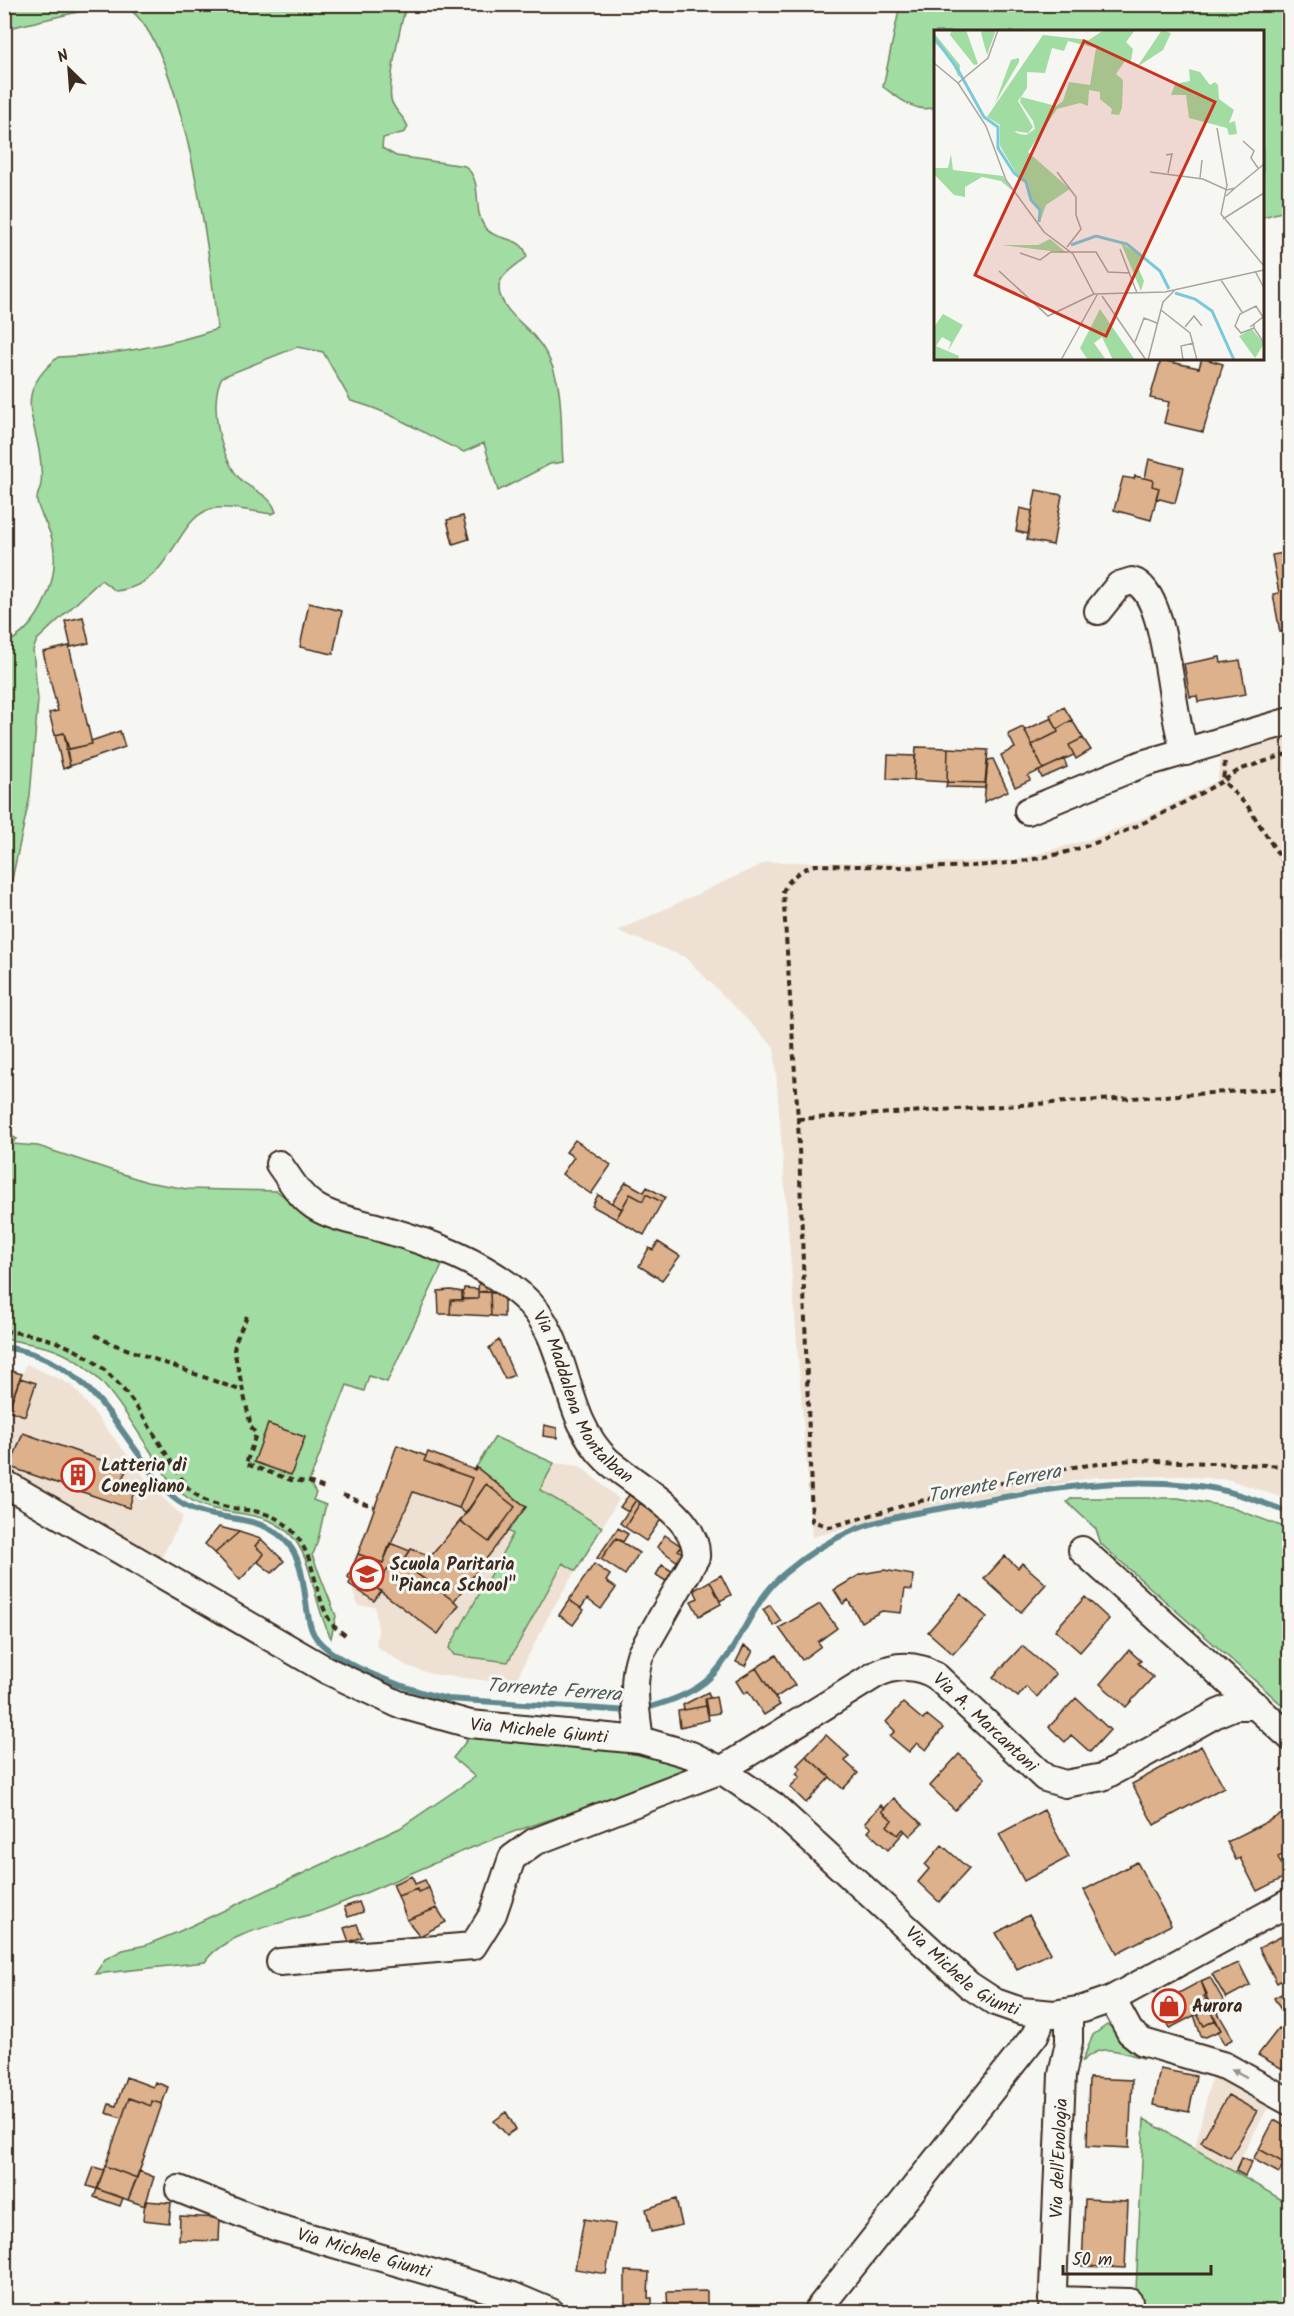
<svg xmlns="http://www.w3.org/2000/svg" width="1294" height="2316" font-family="Kalam,sans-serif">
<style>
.built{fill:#eee1d3}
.green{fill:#a1dca2;stroke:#6e8360;stroke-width:1.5}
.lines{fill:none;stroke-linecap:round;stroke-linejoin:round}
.stream{stroke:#61898f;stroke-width:6}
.building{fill:#dcb18c;stroke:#3b2a1e;stroke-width:1.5}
.minor-casing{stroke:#3b2a1e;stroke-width:30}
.path{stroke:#3b2a1e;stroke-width:4;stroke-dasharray:6 4.5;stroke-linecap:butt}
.minor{stroke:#f6f6f2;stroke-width:26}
.oneway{fill:#989088}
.labels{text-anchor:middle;stroke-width:6;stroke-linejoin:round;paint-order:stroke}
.street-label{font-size:18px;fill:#3b2a1e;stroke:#f6f6f2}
.poi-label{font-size:18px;font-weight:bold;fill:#3b2a1e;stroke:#f6f6f2;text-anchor:start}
.water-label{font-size:20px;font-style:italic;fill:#4e5956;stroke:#f6f6f2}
.inset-river{fill:none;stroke:#7bc8da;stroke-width:3}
.inset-road{fill:none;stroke:#aba49d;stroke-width:1.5}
.view{fill:#c8321e;fill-opacity:0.15;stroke:#c8321e;stroke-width:3}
.inset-edge{fill:none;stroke:#3b2a1e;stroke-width:3}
</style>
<rect width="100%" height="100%" fill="#f6f6f2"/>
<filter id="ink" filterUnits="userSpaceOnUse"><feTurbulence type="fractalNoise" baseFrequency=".0167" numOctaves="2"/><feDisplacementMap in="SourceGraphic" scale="12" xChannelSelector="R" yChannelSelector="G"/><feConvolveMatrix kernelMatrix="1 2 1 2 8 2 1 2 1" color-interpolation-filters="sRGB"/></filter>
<g filter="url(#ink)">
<path class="built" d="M 1289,726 L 1289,1500 L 1230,1480 L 1183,1476 L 1096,1477 L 927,1507 L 812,1537 L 774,1047 L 685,957 L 617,931 L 767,862 L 933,863 L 1015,860 L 1095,838 L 1159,811 L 1217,781 L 1224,743 Z
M 26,1364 L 72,1385 L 155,1490 L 183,1517 L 160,1560 L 5,1471 L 5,1429 Z
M 495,1437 L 553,1463 L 580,1466 L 619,1499 L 551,1611 L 514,1684 L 431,1674 L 407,1666 L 376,1646 L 378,1630 L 375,1606 L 358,1606 L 348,1577 L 397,1445 L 426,1456 L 428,1452 L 474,1470 Z
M 1213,2071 L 1271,2102 L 1234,2171 L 1195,2148 Z"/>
<path class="green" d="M 5,4 L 108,4 L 108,5 L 5,29 Z
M 123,5 L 407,5 C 401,19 388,84 391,99 C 393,110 404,116 408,127 L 405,132 L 383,138 L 382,148 L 396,156 L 465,166 C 484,182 472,208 484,226 C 495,243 523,234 527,257 C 518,264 499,275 499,287 C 498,306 522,323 533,335 C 568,374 559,415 563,462 L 550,464 L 498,491 L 484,443 L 464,452 C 424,435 394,412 351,401 L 323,352 L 297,347 L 222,377 C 208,403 220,460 242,481 C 254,491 271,495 276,512 L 272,514 C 253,512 235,506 216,508 C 174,513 176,585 116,591 L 101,580 L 37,640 L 33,650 L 38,700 L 30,796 L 5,912 L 5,644 C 41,627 61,577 52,539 C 49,527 38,511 37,501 C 36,495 41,488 41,483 C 42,477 41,471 41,465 C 37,416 11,397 58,357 C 113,355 165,347 217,329 C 212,264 182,34 123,5 Z
M 900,5 L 1289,5 L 1289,210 L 1263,217 L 1262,32 L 936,32 L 935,107 C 916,114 899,98 883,87 Z
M 5,1133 L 17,1139 L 11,1144 L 38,1146 L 147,1182 L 187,1189 L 277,1191 L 301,1210 L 445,1259 L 387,1382 L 369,1376 L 364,1391 L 347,1385 L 309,1482 L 316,1493 L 313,1500 L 326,1505 C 322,1517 318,1549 312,1555 L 336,1616 L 331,1638 C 314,1607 314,1566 295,1540 C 268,1504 221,1521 188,1498 C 170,1486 160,1466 149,1449 C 122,1408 98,1363 49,1348 C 35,1344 19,1342 5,1339 Z
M 495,1437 L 554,1463 L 540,1490 L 602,1527 L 576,1571 L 563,1563 L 508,1662 L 454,1655 L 449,1648 L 513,1534 L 508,1531 L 526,1507 L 476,1467 Z
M 1072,1498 L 1178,1498 L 1230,1507 L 1289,1529 L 1289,1595 L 1282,1617 L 1289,1634 L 1289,1711 L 1101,1544 L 1096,1529 L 1067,1502 Z
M 472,1734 C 546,1742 624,1745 694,1770 L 666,1783 C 603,1804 537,1821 476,1846 C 425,1866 375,1890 324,1910 C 289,1923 226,1930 205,1962 L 95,1974 L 105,1959 L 123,1950 L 146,1945 L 178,1932 L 400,1828 L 475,1777 L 453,1758 Z
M 1107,2025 L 1113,2027 L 1143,2058 C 1118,2052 1102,2041 1082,2062 L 1093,2035 Z
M 1144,2119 L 1289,2204 L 1290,2311 L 1135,2312 Z"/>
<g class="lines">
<path class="stream" d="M 4,1347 C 78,1358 103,1405 143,1460 C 154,1476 162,1490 178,1501 C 209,1524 254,1511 283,1538 C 308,1562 302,1598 311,1628 C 321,1662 415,1692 448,1699 L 630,1711
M 643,1709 C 665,1703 687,1696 705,1682 C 740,1653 749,1602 785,1573 C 805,1556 830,1540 854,1530 C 888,1516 929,1511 965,1504 C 1044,1490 1108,1477 1190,1485 C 1225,1488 1257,1500 1290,1513"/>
</g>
<path class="building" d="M 1202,358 L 1223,364 L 1203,432 L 1164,423 L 1169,402 L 1150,398 L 1161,360 L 1199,368 Z
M 1149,459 L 1184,468 L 1175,503 L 1156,498 L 1159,488 L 1152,486 L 1153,480 L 1145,478 Z
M 1135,476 L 1153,480 L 1152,486 L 1159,488 L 1151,520 L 1114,510 L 1123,477 L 1134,479 Z
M 1036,490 L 1062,495 L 1053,545 L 1027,540 Z
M 1020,508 L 1032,511 L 1028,534 L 1016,531 Z
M 463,516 L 469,539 L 453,544 L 447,520 Z
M 1290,552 L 1290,630 L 1280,632 L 1273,594 L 1279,593 L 1272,555 Z
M 309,603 L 342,611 L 333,654 L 300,647 Z
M 83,617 L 89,643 L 71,647 L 65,621 Z
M 69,646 L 92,744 L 69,749 L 64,733 L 55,735 L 49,713 L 58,711 L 43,652 Z
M 1220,657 L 1221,663 L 1240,660 L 1246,694 L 1198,702 L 1197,696 L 1190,697 L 1184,664 Z
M 1064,707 L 1072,720 L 1057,729 L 1050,715 Z
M 1052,718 L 1058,732 L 1032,745 L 1025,730 Z
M 1072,720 L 1083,738 L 1069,745 L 1074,755 L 1043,769 L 1032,745 L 1058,732 L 1057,729 Z
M 1023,727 L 1043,769 L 1028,776 L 1030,780 L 1015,787 L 1001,755 L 1015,748 L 1008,734 Z
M 120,731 L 125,747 L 70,766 L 66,750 L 92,744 L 91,741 Z
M 64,733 L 70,766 L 63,769 L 55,735 Z
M 1083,738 L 1091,750 L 1076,759 L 1069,745 Z
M 916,747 L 948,748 L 947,782 L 914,780 Z
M 948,748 L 988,750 L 985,783 L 947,782 Z
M 888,755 L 915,756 L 914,780 L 887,779 Z
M 993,759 L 1008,791 L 984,802 L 988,760 Z
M 1064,759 L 1067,767 L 1042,778 L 1039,771 Z
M 947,782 L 985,783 L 985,788 L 946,787 Z
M 575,1140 L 611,1165 L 591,1194 L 562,1174 L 574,1157 L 566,1152 Z
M 626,1182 L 644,1192 L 647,1187 L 665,1197 L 662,1202 L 646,1194 L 643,1201 L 630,1194 L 622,1209 L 612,1203 Z
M 630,1194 L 643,1201 L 646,1194 L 662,1202 L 644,1235 L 616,1219 Z
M 598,1195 L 622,1209 L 616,1219 L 592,1206 Z
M 658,1242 L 680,1256 L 662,1280 L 639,1266 L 649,1248 L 653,1250 Z
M 479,1277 L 504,1293 L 478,1292 Z
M 464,1288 L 478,1289 L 478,1299 L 462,1299 Z
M 451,1290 L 462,1292 L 462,1301 L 451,1300 L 450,1314 L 439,1314 L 438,1291 Z
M 490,1291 L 491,1316 L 450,1314 L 451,1300 L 478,1299 L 478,1292 Z
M 490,1293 L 504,1293 L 504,1317 L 491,1316 Z
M 499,1340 L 514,1375 L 505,1379 L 489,1348 Z
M 11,1371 L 22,1374 L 12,1400 L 4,1397 Z
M 20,1378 L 36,1383 L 25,1416 L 8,1410 Z
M 268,1424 L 305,1437 L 291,1475 L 254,1462 Z
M 544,1425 L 557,1428 L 557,1438 L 543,1436 Z
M 23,1433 L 127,1469 L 121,1481 L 136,1485 L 129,1508 L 10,1467 Z
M 397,1445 L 426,1456 L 424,1461 L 472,1478 L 459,1508 L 413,1492 L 383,1563 L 358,1554 Z
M 428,1452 L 475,1470 L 476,1467 L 526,1507 L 454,1601 L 402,1563 L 411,1549 L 431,1556 L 460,1521 L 489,1542 L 515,1507 L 486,1484 L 466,1514 L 459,1508 L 472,1478 L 424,1461 Z
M 486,1484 L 515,1507 L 489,1542 L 460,1521 Z
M 640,1494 L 649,1500 L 644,1506 L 640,1503 L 625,1527 L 620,1523 Z
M 629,1495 L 636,1500 L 628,1512 L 620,1507 Z
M 640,1503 L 662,1518 L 646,1541 L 625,1527 Z
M 219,1527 L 239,1532 L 215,1553 L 205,1544 Z
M 618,1528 L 628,1534 L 623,1542 L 616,1538 L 601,1559 L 597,1558 Z
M 239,1532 L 261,1539 L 255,1546 L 264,1554 L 240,1580 L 215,1553 Z
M 665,1535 L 681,1546 L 678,1550 L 684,1554 L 678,1562 L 657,1547 Z
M 616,1538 L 639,1553 L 625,1575 L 601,1559 Z
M 261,1539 L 284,1561 L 272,1573 L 258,1562 L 264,1554 L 255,1546 Z
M 390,1543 L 410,1551 L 402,1563 L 396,1558 L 375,1587 L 381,1591 L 374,1601 L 349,1584 L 351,1580 L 348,1577 L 358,1554 L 383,1563 Z
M 1005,1556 L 1018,1568 L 1022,1563 L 1046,1584 L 1021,1612 L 984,1579 Z
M 396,1558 L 459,1605 L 438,1634 L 375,1587 Z
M 594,1564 L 610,1575 L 606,1581 L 616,1588 L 601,1609 L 587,1599 L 581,1608 L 569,1600 Z
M 662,1565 L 675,1573 L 669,1583 L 656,1575 Z
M 884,1570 L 913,1575 L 912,1590 L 905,1589 L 901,1613 L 882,1611 L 861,1622 L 848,1600 L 843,1604 L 834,1590 L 861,1574 Z
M 721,1575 L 731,1595 L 720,1601 L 710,1581 Z
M 710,1581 L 721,1604 L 699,1616 L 691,1601 L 698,1598 L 694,1590 Z
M 961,1594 L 987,1617 L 953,1654 L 928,1632 Z
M 1085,1597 L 1109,1619 L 1080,1652 L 1055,1630 Z
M 569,1600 L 584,1610 L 573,1625 L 559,1615 Z
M 820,1604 L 837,1628 L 818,1642 L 821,1646 L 802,1660 L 779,1628 Z
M 770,1605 L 781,1621 L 774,1626 L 763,1610 Z
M 744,1646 L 753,1651 L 745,1666 L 736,1662 Z
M 1022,1646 L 1056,1674 L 1037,1697 L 1026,1687 L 1018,1697 L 993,1677 Z
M 1129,1650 L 1141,1661 L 1138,1663 L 1153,1677 L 1126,1707 L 1100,1684 Z
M 776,1655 L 795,1685 L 775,1698 L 756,1668 Z
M 756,1668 L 780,1705 L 764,1715 L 748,1691 L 744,1694 L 736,1681 Z
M 708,1692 L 710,1698 L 705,1699 L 706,1706 L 684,1710 L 683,1705 Z
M 716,1697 L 719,1713 L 708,1715 L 705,1699 Z
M 1076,1698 L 1110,1730 L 1090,1752 L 1071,1735 L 1065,1742 L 1049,1727 Z
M 903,1703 L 923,1720 L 927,1715 L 943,1728 L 926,1750 L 917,1743 L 909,1752 L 890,1736 L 895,1731 L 886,1722 Z
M 706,1706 L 709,1720 L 680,1727 L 678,1711 Z
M 826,1735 L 849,1756 L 845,1761 L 858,1773 L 843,1789 L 806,1756 Z
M 1201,1746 L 1224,1787 L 1154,1825 L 1132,1784 Z
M 959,1754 L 985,1778 L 955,1810 L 930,1786 Z
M 806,1756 L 830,1777 L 806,1803 L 790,1787 L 800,1777 L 796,1774 L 801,1768 L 797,1765 Z
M 894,1798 L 922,1824 L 910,1836 L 903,1829 L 898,1835 L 887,1826 L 892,1820 L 882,1811 Z
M 881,1805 L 885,1809 L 882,1811 L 892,1820 L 887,1826 L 898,1835 L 903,1829 L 905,1831 L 888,1850 L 868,1832 L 871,1828 L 865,1823 Z
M 1044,1810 L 1069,1857 L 1024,1881 L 999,1834 Z
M 1290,1810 L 1290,1851 L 1278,1857 L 1287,1876 L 1257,1891 L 1240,1858 L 1236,1860 L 1227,1842 Z
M 942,1845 L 969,1869 L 939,1902 L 918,1882 L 929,1869 L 925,1865 Z
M 1137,1862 L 1171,1925 L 1117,1953 L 1084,1890 Z
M 412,1876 L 415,1884 L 425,1880 L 429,1888 L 418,1892 L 417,1889 L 398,1896 L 393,1884 Z
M 429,1888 L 437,1908 L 407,1920 L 398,1896 L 417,1889 L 418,1892 Z
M 359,1902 L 363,1912 L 348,1917 L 344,1907 Z
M 437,1908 L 446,1922 L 420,1936 L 407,1920 Z
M 1029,1915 L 1051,1953 L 1017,1969 L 996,1933 Z
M 357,1924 L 362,1937 L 349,1942 L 344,1928 Z
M 1286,1934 L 1290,1941 L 1290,1976 L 1277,1983 L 1259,1948 Z
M 1239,1963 L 1250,1985 L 1226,1998 L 1212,1974 Z
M 1210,1977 L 1227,2007 L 1218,2013 L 1233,2039 L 1224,2044 L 1218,2032 L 1221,2030 L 1204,1996 L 1207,1994 L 1201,1981 Z
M 1201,1981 L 1215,2020 L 1204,2026 L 1197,2014 L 1170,2028 L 1164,2016 L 1167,2014 L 1162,2005 L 1164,2001 Z
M 1283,1993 L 1290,2005 L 1281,2010 L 1274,1998 Z
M 1197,2014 L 1204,2026 L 1215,2020 L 1221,2030 L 1206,2037 L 1201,2036 L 1194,2015 Z
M 1279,2028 L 1290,2034 L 1290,2073 L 1258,2055 Z
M 1160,2069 L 1196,2076 L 1189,2112 L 1153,2105 Z
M 126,2077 L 153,2087 L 155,2082 L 168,2087 L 162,2104 L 152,2101 L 151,2106 L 129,2098 L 122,2118 L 106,2113 L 109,2104 L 116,2106 Z
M 1089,2078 L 1132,2080 L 1129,2148 L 1087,2146 Z
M 1228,2095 L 1257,2111 L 1230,2158 L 1201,2142 Z
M 129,2098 L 151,2106 L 152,2101 L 162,2104 L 137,2178 L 105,2166 Z
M 506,2112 L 516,2129 L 507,2135 L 494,2121 Z
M 1274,2120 L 1290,2129 L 1290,2153 L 1284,2163 L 1259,2149 Z
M 1259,2149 L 1284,2163 L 1279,2173 L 1253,2159 Z
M 1242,2158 L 1252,2162 L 1245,2176 L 1236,2171 Z
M 105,2166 L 137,2178 L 128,2200 L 97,2189 Z
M 94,2167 L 104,2170 L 97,2189 L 87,2186 Z
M 139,2171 L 154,2177 L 145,2206 L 128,2200 Z
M 97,2189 L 123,2198 L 120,2206 L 94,2197 Z
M 676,2199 L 682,2225 L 651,2232 L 646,2209 Z
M 1085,2199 L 1128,2201 L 1125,2268 L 1082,2266 Z
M 145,2201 L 171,2203 L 169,2223 L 143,2220 Z
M 180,2216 L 220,2218 L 219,2241 L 179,2240 Z
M 584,2219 L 615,2224 L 606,2274 L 575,2269 Z
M 625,2271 L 649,2272 L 648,2298 L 652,2298 L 652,2312 L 625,2312 Z
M 707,2291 L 707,2312 L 668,2312 L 667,2292 Z
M 491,2300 L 509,2305 L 508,2312 L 489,2311 Z"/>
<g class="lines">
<defs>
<g id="minor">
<path d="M 1098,611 L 1119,585 L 1132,581 C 1170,591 1169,720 1186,752"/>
<path d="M 1028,811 L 1142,764 L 1290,721"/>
<path id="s1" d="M 279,1164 C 290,1179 299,1196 314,1206 C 334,1219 361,1222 383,1229 C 432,1243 483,1262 522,1296 C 571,1337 560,1416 607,1460 C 633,1484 699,1516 696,1557 L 640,1655 C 631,1683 636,1711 640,1740"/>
<path id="s2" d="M 4,1483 L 328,1671 L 398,1704 L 470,1724 L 640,1740 L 691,1755 L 721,1770 L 774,1806 L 969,1985 L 995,2002 L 1021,2011 L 1054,2014 L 1083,2009 L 1112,1999 L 1290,1902"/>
<path d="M 1082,1550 L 1290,1737"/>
<path id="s3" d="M 280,1962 L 473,1946 L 493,1914 L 512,1858 L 534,1842 L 721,1770 L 875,1675 C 896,1664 916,1664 936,1676 L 1045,1778 L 1065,1784 L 1103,1777 L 1218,1713 L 1235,1706 L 1257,1706"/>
<path d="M 1112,1999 L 1130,2032 L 1143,2042 L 1225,2066 L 1290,2102"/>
<path id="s4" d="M 179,2189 L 275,2227 L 513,2296 L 551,2312"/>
<path d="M 1052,2300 L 1129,2302"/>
<path d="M 816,2312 L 1035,2035 L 1039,2026 L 1039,2014"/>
<path id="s5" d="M 1052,2312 L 1062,2075 L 1069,2042 L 1069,2012"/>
</g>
</defs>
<use href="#minor" class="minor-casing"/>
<path class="path" d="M 1225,762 L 1223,781 L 1239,770 L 1290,753
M 1290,873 L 1249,808 L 1223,781 C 1163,814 1102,848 1034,859 C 962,872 887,866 815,865 C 800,870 791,876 783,891 L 798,1119 L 812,1521 L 830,1527 L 916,1502 L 1074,1467 L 1131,1460 L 1290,1466
M 798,1119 L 1290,1088
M 247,1316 L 236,1340 L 234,1350 L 251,1427 L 256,1434 L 246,1464 L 291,1480 L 309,1482 L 327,1489
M 4,1331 C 116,1342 133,1406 188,1488 C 219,1518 256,1501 285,1524 C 318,1551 312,1595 332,1624 C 336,1629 342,1632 346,1636
M 95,1335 L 110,1343 L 242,1391
M 343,1495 L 374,1507"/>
<use href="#minor" class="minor"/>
</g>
<defs><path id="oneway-solid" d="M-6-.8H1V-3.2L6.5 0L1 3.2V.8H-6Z" transform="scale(1.5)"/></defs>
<use class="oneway" href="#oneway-solid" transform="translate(1239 2073) rotate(-152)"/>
</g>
<defs>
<symbol id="building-ring" viewBox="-11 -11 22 22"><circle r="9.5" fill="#f6f6f2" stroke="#c8321e" stroke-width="1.5"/><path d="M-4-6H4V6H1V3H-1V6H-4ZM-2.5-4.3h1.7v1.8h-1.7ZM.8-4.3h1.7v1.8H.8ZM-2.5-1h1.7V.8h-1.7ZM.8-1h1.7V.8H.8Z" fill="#c8321e"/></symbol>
<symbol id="school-ring" viewBox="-11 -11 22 22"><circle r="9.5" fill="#f6f6f2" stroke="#c8321e" stroke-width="1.5"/><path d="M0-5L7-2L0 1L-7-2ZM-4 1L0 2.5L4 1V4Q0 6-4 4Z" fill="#c8321e"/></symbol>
<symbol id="shop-ring" viewBox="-11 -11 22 22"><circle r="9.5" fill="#f6f6f2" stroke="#c8321e" stroke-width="1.5"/><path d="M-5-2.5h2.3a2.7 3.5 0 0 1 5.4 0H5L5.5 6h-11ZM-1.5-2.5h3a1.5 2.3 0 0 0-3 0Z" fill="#c8321e"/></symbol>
</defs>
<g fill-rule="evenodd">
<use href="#building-ring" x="59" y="1456" width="38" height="38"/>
<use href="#school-ring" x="348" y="1555" width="38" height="38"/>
<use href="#shop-ring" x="1150" y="1987" width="38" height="38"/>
</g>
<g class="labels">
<g class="street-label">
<text dy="6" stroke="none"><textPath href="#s1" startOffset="404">Via Maddalena Montalban</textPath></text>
<text dy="6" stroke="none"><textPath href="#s3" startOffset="831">Via A. Marcantoni</textPath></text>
<text dy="6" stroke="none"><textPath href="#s2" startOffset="596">Via Michele Giunti</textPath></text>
<text dy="6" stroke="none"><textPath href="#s2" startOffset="1100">Via Michele Giunti</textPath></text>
<text dy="6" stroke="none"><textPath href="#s5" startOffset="154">Via dell'Enologia</textPath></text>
<text dy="6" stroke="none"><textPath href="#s4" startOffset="196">Via Michele Giunti</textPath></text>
</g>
<g class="poi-label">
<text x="101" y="1471">Latteria di<tspan x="101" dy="21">Conegliano</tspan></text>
<text x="390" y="1570">Scuola Paritaria<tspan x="390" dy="21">"Pianca School"</tspan></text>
<text x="1192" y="2012">Aurora</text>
</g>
<g class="water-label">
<text transform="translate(994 1483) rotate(-11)" y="7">Torrente Ferrera</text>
<text transform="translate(554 1689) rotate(4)" y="7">Torrente Ferrera</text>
</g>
</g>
<g transform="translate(934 30)">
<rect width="330" height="330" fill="#f6f6f2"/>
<path d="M 18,0 L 32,0 L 44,34 L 40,35 L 16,5 ZM 49,0 L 62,0 L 53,25 L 47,3 ZM 170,0 L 201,0 L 192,12 L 199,19 L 197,31 L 191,31 L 182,44 L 189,50 L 188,78 L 185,85 L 177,84 L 178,79 L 166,69 L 166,62 L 155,60 L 154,76 L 146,73 L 123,79 L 94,122 L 136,159 L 112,175 L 106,192 L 107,181 L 98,172 L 94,153 L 82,143 L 66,116 L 66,95 L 53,87 L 109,5 L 155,10 ZM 134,11 L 162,18 L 156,55 L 135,52 L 129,71 L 122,76 L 87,67 L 86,72 L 99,91 L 101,99 L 92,105 L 85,104 L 80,101 L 94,103 L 99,97 L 84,71 L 93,58 L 93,42 L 111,43 L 118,18 L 130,21 ZM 228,0 L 237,3 L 229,20 L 203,37 ZM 0,3 L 26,35 L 25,48 L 16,28 L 0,12 ZM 85,28 L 85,32 L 61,73 L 77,30 ZM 255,39 L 266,42 L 276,55 L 281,52 L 284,55 L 285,69 L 300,80 L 295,93 L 301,91 L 303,104 L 295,105 L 293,98 L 255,88 L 252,65 L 237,65 L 241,54 L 256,51 ZM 17,124 L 19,140 L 69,146 L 79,161 L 67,151 L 48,147 L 31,157 L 31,167 L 20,165 L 0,144 L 0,138 L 14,138 ZM 116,209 L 133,223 L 67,215 L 104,215 ZM 187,213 L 210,228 L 203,235 L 210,251 L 207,261 ZM 166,279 L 201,330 L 179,330 L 168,307 L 160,313 L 172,330 L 154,330 L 146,318 ZM 9,284 L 29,295 L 14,321 L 17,312 L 8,307 L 2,316 L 25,326 L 24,330 L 0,330 L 0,297 ZM 318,299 L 330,314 L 321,328 L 305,306 Z" fill="#a1dca2" fill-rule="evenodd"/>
<path class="inset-river" d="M 0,7 L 23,38 L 50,87 L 64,97 L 64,118 L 80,143 L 92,152 L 97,170 L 106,180 L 105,192M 137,215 L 162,206 L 193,214 L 226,241 L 235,259M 241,263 L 261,269 L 278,281 L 300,330"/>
<path class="inset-road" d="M 0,33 L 24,53 L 52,96 L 72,150 L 110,202 L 139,224 L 160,264 L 231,262 L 330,240M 24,53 L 54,28 L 64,0M 283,98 L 293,155 L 287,184 L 330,236M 309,111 L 320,121 L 317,128 L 324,138M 232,125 L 238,124 L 234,143M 123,142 L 142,167 L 142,185 L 147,199 L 133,217M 216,142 L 269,149 L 293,160 L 301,158 L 292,166M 266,148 L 268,130M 301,158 L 330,134M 289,189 L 330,163M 186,219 L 203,263M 86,223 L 106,230 L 117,222 L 162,222 L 174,242 L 196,243M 65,241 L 114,286 L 160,264M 321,241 L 330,258M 287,250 L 308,282M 168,266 L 212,330M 227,280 L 256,303 L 263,330M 251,297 L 260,286 L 268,296M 316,297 L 329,287 L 322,276 L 306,284 L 301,296 L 307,303 L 320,298 L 320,294M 320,298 L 330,313M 201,312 L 210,288 L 223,293M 127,330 L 163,265M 214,330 L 229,272 L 240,261M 249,330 L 247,316 L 260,313"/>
<path class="view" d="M 150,11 L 281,72 L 172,306 L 41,245 Z"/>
<rect width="330" height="330" class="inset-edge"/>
</g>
<rect width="1294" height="2316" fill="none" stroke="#f6f6f2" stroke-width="24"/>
<rect x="12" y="12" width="1270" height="2292" fill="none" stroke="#3b2a1e" stroke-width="2" filter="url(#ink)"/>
<g transform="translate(69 69) rotate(335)" stroke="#f6f6f2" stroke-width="4.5" paint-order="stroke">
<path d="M0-4.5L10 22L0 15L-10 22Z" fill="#3b2a1e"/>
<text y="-9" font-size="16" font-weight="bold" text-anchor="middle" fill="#3b2a1e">N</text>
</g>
<path d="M1063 2265v9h148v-9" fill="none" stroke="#3b2a1e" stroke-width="3"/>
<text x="1072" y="2265" font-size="18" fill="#3b2a1e" stroke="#f6f6f2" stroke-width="4.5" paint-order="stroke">50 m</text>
</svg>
